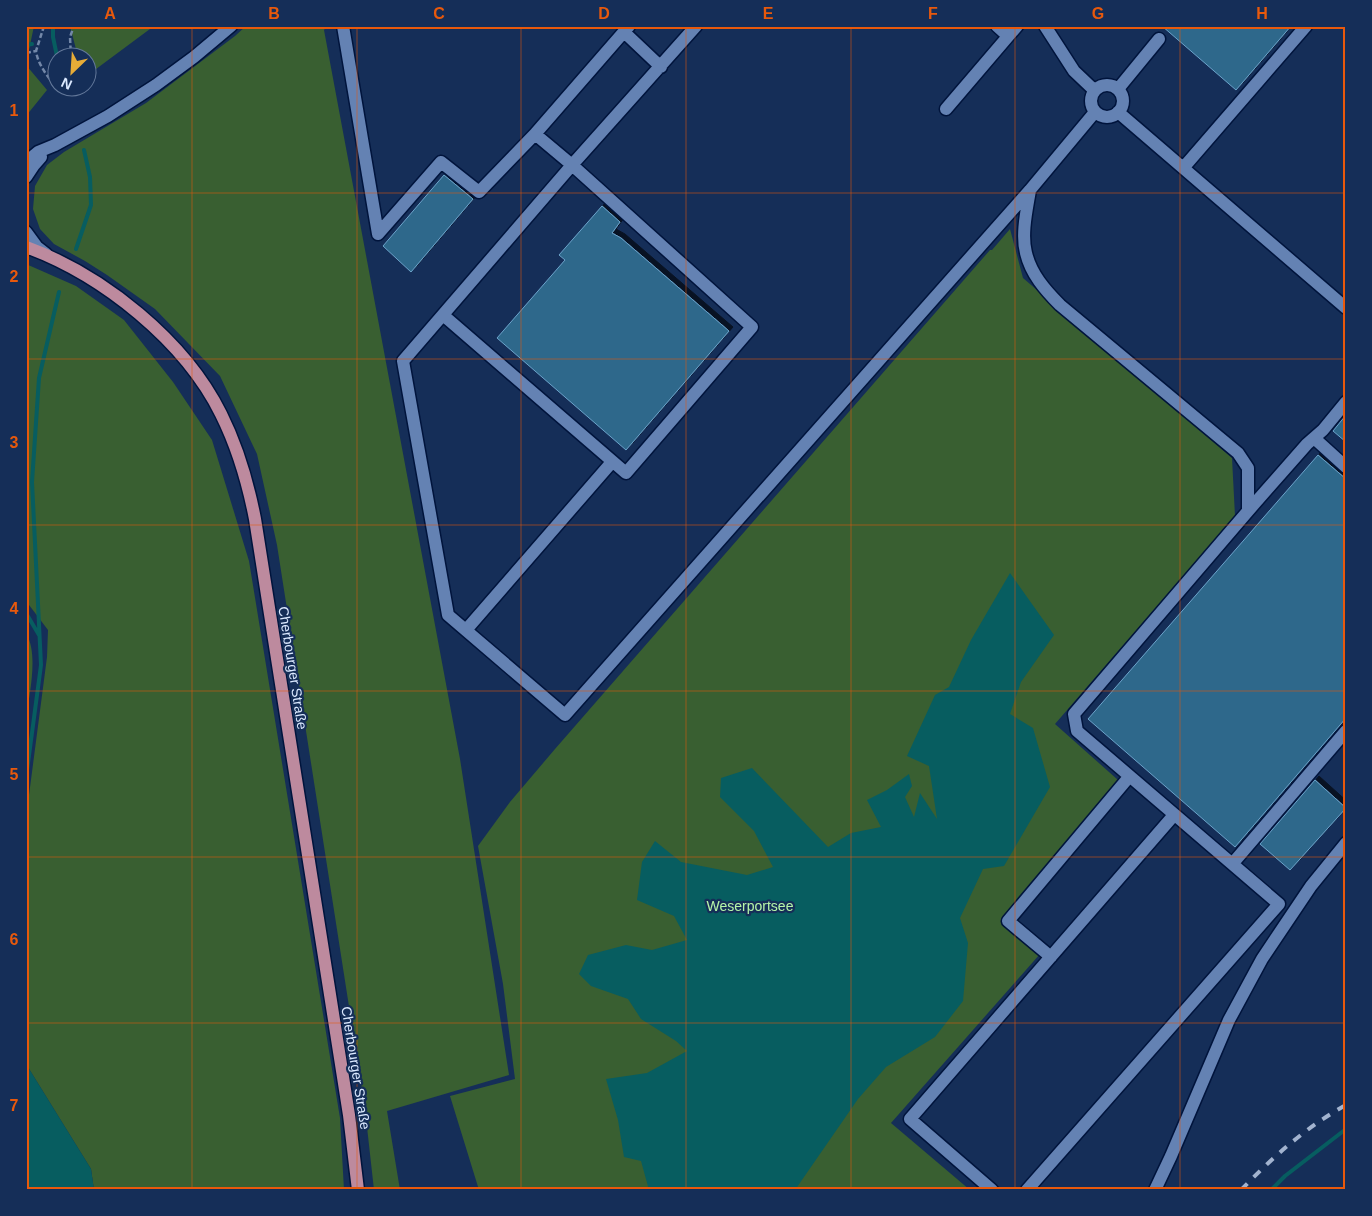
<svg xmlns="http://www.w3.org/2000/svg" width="1372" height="1216" font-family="Helvetica,sans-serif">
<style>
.green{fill:#395f31}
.water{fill:#075d60}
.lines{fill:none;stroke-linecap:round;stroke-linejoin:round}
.stream{stroke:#075d60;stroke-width:4}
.building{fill:#2f678b;stroke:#6ba3ca;filter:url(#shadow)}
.minor-casing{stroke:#00143c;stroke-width:15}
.major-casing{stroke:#00143c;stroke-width:15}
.path{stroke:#7387a8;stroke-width:2.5;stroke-dasharray:5 2.5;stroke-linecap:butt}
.minor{stroke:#6482b3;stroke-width:12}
.major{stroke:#bd8a9e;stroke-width:12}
.rail{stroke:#a2b3cf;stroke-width:4;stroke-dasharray:9 9;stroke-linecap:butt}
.grid{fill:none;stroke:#e8590c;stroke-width:1;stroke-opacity:0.55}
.labels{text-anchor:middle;stroke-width:4.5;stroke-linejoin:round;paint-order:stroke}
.street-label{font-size:14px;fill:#dbe9ff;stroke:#152e58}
.park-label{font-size:14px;fill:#b6f5a8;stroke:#152e58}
.neatline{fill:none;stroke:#e8590c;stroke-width:2}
.grid-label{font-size:16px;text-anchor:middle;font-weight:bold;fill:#e8590c}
</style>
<defs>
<filter id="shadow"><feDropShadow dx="4" dy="-4" stdDeviation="0" flood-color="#0009"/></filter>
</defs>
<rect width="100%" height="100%" fill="#152e58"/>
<path class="green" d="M 26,26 L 34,26 L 26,64 Z
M 70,26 L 154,26 L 88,75 L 88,58 L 78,57 Z
M 246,26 L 327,26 L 324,30 L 460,759 L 509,1075 L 387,1111 L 400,1190 L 374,1190 L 365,1109 L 277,545 L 257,454 L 220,376 L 155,309 L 107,275 L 85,261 L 54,244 L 40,229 L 33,209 L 35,186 L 47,165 L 64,152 L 146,103 L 235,36 Z
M 26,65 L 47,90 L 26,116 Z
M 1010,229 L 1023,278 L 1232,458 L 1235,516 L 1055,724 L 1118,780 L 1001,920 L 1040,954 L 891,1123 L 970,1190 L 479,1190 L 450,1096 L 515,1079 L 503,984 L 478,846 L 510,802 L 555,749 L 990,250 L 992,250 Z
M 26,264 L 76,286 L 124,320 L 173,382 L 212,440 L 249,561 L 340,1118 L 344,1190 L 94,1190 L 91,1169 L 26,1064 L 26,818 L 47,657 L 48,630 L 26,601 Z
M 26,633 C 39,655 29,694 26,720 Z"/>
<path class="water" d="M 1010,573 L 1054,635 L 1021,682 L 1010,714 L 1033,728 L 1050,787 L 1004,866 L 983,869 L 960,918 L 968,943 L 963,1001 L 935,1037 L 886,1067 L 858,1099 L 795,1190 L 649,1190 L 641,1161 L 624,1157 L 618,1120 L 606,1079 L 647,1073 L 687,1051 L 676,1041 L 641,1019 L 628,999 L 591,986 L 579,974 L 588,955 L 626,945 L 652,950 L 687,940 L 674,916 L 637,900 L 642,862 L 655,841 L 681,862 L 747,875 L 773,867 L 754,831 L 720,797 L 721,778 L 752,768 L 828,847 L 851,833 L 881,827 L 867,800 L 887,790 L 909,774 L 912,786 L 905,797 L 914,817 L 920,793 L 937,819 L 929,766 L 907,756 L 935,695 L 949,687 L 971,640 Z
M 26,1064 L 91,1169 L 94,1190 L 26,1190 Z"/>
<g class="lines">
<path class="stream" d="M 53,26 L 53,37 L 58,61
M 26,45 L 32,44
M 76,249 L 91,205 L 90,177 L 84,150
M 26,613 L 39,635
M 26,778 L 41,665 L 32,482 L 39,378 L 59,292
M 1271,1190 L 1285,1176 L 1346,1129"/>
</g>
<path class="building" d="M 1162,26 L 1291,26 L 1236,90 Z
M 444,175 L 473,199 L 411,272 L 383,246 Z
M 602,206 L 620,222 L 612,233 L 621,238 L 729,331 L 626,450 L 497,338 L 565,260 L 559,255 Z
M 1346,415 L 1346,442 L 1333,431 Z
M 1318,455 L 1346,479 L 1346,718 L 1235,847 L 1088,719 Z
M 1315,780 L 1346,808 L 1290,870 L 1260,844 Z"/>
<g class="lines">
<defs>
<path id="minor" d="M 343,26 L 378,234
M 696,26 L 572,165 L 403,361 L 448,615 L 565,715 L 1030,190 L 1095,112
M 997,26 L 1008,36
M 1045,26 L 1074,71 L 1094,90
M 624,32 L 661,67
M1091 101a16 16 0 1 1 32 0a16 16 0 1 1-32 0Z
M 1118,89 L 1159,39
M 946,109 L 1017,26
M 1118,112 L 1346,308
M 535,134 L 629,26
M 26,162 L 38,152 L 55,145 L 108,116 L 156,85 L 194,57 L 231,26
M 1184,167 L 1306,26
M 26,177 L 34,165 L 41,157
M 1030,190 C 1027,209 1021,234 1026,253 C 1031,274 1045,290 1060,305 L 1238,453 L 1248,468 L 1248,511
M 26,232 L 37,247 L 46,254
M 378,234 L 441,162 L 479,192 L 535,134 L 572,165 L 752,327 L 626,473 L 443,315
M 1314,438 L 1346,467
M 466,630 L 612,462
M 1233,863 L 1346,731
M 1051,957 L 1008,921 L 1129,777
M 992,1190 L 910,1119 L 1174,815
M 1027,1190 L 1279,904 L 1077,731 L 1074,714 L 1248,511 L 1307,444 L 1323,430 L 1346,402
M 1155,1190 L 1171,1156 L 1229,1020 L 1262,959 L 1311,886 L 1346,843"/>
<path id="major" d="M 26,247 C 103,275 185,341 221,414 C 238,448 248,483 255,519 L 349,1115 L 358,1190"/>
</defs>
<use href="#minor" class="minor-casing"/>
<use href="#major" class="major-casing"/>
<path class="path" d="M 44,26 L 36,51 C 38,66 50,79 58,90 L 64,88
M 26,53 L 36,51
M 71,58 L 70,37 L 74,26"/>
<use href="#minor" class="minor"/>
<use href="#major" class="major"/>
<path class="rail" d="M 1241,1190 C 1273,1157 1306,1127 1346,1105"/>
</g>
<path class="grid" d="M 192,26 L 192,1190M 357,26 L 357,1190M 521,26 L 521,1190M 686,26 L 686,1190M 851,26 L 851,1190M 1015,26 L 1015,1190M 1180,26 L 1180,1190M 26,193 L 1346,193M 26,359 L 1346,359M 26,525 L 1346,525M 26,691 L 1346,691M 26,857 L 1346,857M 26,1023 L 1346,1023"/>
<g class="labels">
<g class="street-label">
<text transform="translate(293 668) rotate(81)" y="5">Cherbourger Straße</text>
<text transform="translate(356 1068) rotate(81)" y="5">Cherbourger Straße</text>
</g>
<g class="park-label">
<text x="750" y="911">Weserportsee</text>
</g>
</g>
<rect width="1372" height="1216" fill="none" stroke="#152e58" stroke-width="55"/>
<g transform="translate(72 72) rotate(205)"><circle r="24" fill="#152e58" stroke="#64799b"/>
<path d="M0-4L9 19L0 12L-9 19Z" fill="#e7ac37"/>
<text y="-8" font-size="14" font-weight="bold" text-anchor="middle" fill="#dbe9ff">N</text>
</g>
<rect x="28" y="28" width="1316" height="1160" class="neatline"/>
<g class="grid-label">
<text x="110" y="19">A</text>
<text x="274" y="19">B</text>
<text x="439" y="19">C</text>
<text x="604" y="19">D</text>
<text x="768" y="19">E</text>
<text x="933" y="19">F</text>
<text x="1098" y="19">G</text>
<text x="1262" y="19">H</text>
<text x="14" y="116">1</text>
<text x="14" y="282">2</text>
<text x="14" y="448">3</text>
<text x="14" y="614">4</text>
<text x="14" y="780">5</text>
<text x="14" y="945">6</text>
<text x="14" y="1111">7</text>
</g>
</svg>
